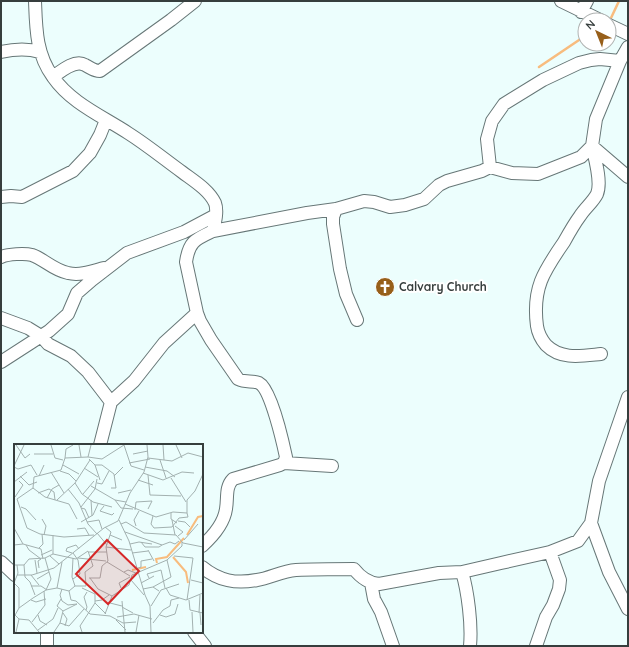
<svg xmlns="http://www.w3.org/2000/svg" width="629" height="647" font-family="Quicksand,sans-serif">
<style>
.lines{fill:none;stroke-linecap:round;stroke-linejoin:round}
.stream{stroke:#f8bc7e;stroke-width:2.5}
.minor-casing{stroke:#677777;stroke-width:14}
.minor{stroke:#fff;stroke-width:12}
.labels{text-anchor:middle;stroke-width:4;stroke-linejoin:round;paint-order:stroke}
.poi-label{font-size:12px;font-weight:bold;fill:#363e3d;stroke:#fff;text-anchor:start}
.inset-river{fill:none;stroke:#f8bc7e;stroke-width:2}
.inset-road{fill:none;stroke:#a3b1b0;stroke-width:1}
.view{fill:#d62828;fill-opacity:0.15;stroke:#d62828;stroke-width:2}
.inset-edge{fill:none;stroke:#363e3d;stroke-width:2}
</style>
<rect width="100%" height="100%" fill="#ecfefd"/>
<g class="lines">
<path class="stream" d="M 608,20 L 611,18 L 619,1
M 539,67 L 585,36"/>
<defs>
<path id="minor" d="M 35,1 C 36,28 36,54 53,77 C 71,103 102,116 128,133 C 147,145 164,159 182,172 C 194,181 209,190 215,203 C 218,211 215,223 213,231 C 196,239 189,241 186,262 L 197,313 L 200,321 L 211,340 L 238,379 C 246,383 252,380 259,383 C 271,389 283,443 286,457 L 284,463 L 280,465 L 233,479 C 225,487 228,498 226,509 C 224,523 212,537 202,546
M 561,1 L 600,20
M 581,12 L 587,1
M 609,25 L 628,34
M 628,47 L 620,61 L 596,119 L 592,146 L 628,177
M 1,52 C 14,49 27,48 40,52
M 53,77 C 61,71 75,59 85,65 C 91,68 94,71 100,71 L 171,20 L 195,1
M 592,146 C 595,159 602,182 597,194 C 593,202 585,208 580,216 C 574,224 569,233 564,242 C 544,271 532,288 537,326 C 538,333 541,339 546,345 C 561,360 581,356 601,354
M 490,167 L 487,139 L 492,121 L 504,104 L 543,80 L 579,63 L 591,60 L 600,59 L 620,61
M 1,197 L 11,196 L 22,197 L 73,171 L 90,153 L 100,135 L 106,120
M 336,209 L 333,217 L 333,224 L 340,269 L 346,294 L 357,320
M 213,231 L 307,213 L 336,209 L 364,201 L 374,202 L 390,207 L 405,205 L 424,199 L 439,185 L 447,181 L 482,171 L 490,167 L 512,173 L 538,174 L 581,157 L 592,146
M 1,257 C 8,254 25,253 32,255 C 44,259 53,270 68,273 C 80,276 93,271 104,268
M 1,318 L 28,328 L 41,336 L 48,344 L 71,356 L 88,372 L 111,402 L 100,445
M 1,362 L 49,331 L 68,314 L 77,293 L 92,280 L 127,253 L 184,232 L 216,215
M 111,402 L 134,381 L 164,343 L 197,313
M 284,463 L 332,466
M 591,523 L 609,572 L 628,609
M 1,562 L 15,575
M 202,567 C 219,581 236,584 257,580 C 270,578 282,571 296,570 C 315,569 335,569 354,569 C 361,578 368,583 379,584 L 439,573 L 462,572 L 501,563 L 550,552 L 578,541 L 591,523 L 599,481 L 628,397
M 462,572 C 468,592 472,625 470,646
M 371,583 L 374,599 L 381,612 L 393,646
M 194,632 L 205,646
M 47,646 L 47,632
M 536,646 L 546,617 L 553,605 L 559,589 L 560,580 L 550,552"/>
</defs>
<use href="#minor" class="minor-casing"/>
<use href="#minor" class="minor"/>
</g>
<defs>
<symbol id="church-disc" viewBox="-11 -11 22 22"><circle r="9.5" fill="#975f1a" stroke="#fff"/><path d="M-1.2-6h2.4v3.5h3.3v2.4h-3.3V6h-2.4V-.1h-3.3v-2.4h3.3Z" fill="#fff"/></symbol>
</defs>
<g fill-rule="evenodd">
<use href="#church-disc" x="374" y="276" width="22" height="22"/>
</g>
<g class="labels">
<g class="poi-label">
<text x="399" y="291">Calvary Church</text>
</g>
</g>
<g transform="translate(14 444)">
<rect width="189" height="189" fill="#ecfefd"/>
<path class="inset-river" d="M 173,91 L 184,73 L 189,72M 159,113 L 172,128 L 174,139M 143,119 L 142,115 L 153,113 L 170,94M 118,126 L 132,123"/>
<path class="inset-road" d="M 2,1 L 11,14 L 16,10M 37,1 L 41,14 L 49,16M 65,1 L 67,13M 77,1 L 74,13 L 51,14 L 47,26 L 20,33 L 19,44 L 3,55 L 13,84 L 26,90 L 50,93 L 80,91M 110,1 L 117,22 L 130,26M 149,1 L 150,16M 162,1 L 168,14M 20,10 L 39,10M 119,10 L 134,7M 74,13 L 88,15 L 110,1M 51,14 L 52,5 L 59,1M 134,14 L 158,17 L 174,9 L 189,13M 75,15 L 81,21 L 88,21 L 100,30 L 102,44 L 97,44M 146,16 L 152,34M 115,19 L 136,15M 49,21 L 65,30M 81,21 L 86,36M 0,22 L 10,1M 0,23 L 4,25 L 17,21 L 23,31M 131,23 L 153,27 L 161,33M 70,24 L 84,33M 46,27 L 55,30 L 62,37M 37,28 L 50,49M 129,29 L 149,36 L 168,28 L 180,29M 134,31 L 136,51 L 167,52M 6,32 L 15,41 L 23,38M 25,32 L 30,21M 100,32 L 109,23M 157,34 L 172,58M 124,36 L 139,41M 0,38 L 13,28M 61,39 L 68,50 L 79,58 L 98,63M 83,39 L 88,40 L 95,27M 77,42 L 101,56 L 112,58M 19,44 L 31,53 L 55,60 L 63,75M 54,45 L 65,59 L 74,80 L 83,90M 24,49 L 35,45 L 40,48 L 41,56M 104,49 L 117,46M 69,50 L 80,37M 1,53 L 9,41 L 5,37M 33,54 L 38,45 L 45,41M 43,56 L 61,39 L 76,16M 77,56 L 78,72M 101,56 L 107,64 L 119,65M 111,60 L 142,73 L 159,68 L 173,69 L 173,56 L 181,47 L 189,30M 90,62 L 86,67 L 98,71 L 100,69M 7,63 L 12,65 L 22,76M 67,63 L 81,45 L 83,35M 67,64 L 71,65 L 75,74M 121,66 L 122,58 L 138,57 L 134,65M 157,69 L 157,75 L 163,79M 139,72 L 137,80 L 140,84 L 158,83 L 165,74 L 174,73 L 173,69M 28,75 L 32,82 L 30,91M 105,76 L 115,97 L 131,151 L 136,162 L 137,188M 158,76 L 161,91M 164,77 L 171,78 L 176,83M 67,78 L 79,71 L 84,60M 73,78 L 85,76 L 88,85M 107,80 L 112,78 L 130,89 L 162,91 L 169,99 L 189,103M 122,82 L 120,76 L 125,67M 161,82 L 169,88 L 164,92M 0,84 L 9,100M 63,85 L 71,84 L 75,91M 111,88 L 148,101 L 156,98 L 161,100 L 165,97M 83,89 L 93,101M 96,91 L 108,96M 170,96 L 184,80M 127,98 L 131,103 L 145,103 L 148,101M 116,100 L 125,98 L 138,100M 0,101 L 9,100 L 27,105 L 29,115M 12,101 L 15,106 L 27,115 L 24,117 L 25,124M 92,103 L 117,106M 25,104 L 29,100 L 28,90M 134,106 L 140,117M 75,108 L 93,108M 58,109 L 52,107 L 53,104 L 62,101 L 65,105M 59,109 L 64,116 L 66,130 L 59,135M 118,109 L 134,107M 39,110 L 39,91M 27,111 L 38,106M 36,112 L 45,120M 160,112 L 179,114 L 173,156M 31,114 L 37,135 L 32,146M 59,114 L 58,133 L 61,142M 64,114 L 92,117M 21,116 L 23,129M 93,118 L 116,132M 0,121 L 10,121 L 15,115 L 31,114 L 39,110 L 62,115 L 74,107 L 79,122 L 71,128 L 72,142 L 61,142 L 55,147 L 57,156 L 62,157 L 76,170 L 96,172 L 109,179 L 122,178M 10,121 L 11,133 L 16,138 L 21,151M 122,125 L 127,123 L 127,117 L 138,115M 110,128 L 114,126 L 122,129M 3,131 L 18,131 L 40,124 L 90,84 L 104,77 L 116,49 L 130,28 L 134,13 L 133,1M 17,131 L 25,141M 75,134 L 86,134 L 88,122 L 94,117 L 92,103 L 97,88 L 91,83M 76,134 L 84,145 L 98,152 L 115,141 L 118,131 L 153,116M 135,134 L 133,130 L 147,126 L 151,144M 23,135 L 35,128M 117,136 L 130,151M 177,136 L 189,139M 0,139 L 5,144 L 5,164M 0,139 L 4,129 L 3,121M 127,139 L 140,132M 17,142 L 27,142 L 33,146M 139,143 L 157,133 L 153,116 L 168,102 L 168,98M 43,144 L 55,147M 68,144 L 81,150 L 81,159 L 92,170M 107,144 L 105,139 L 116,133M 152,144 L 156,151 L 172,156 L 189,149M 48,145 L 46,151 L 48,157 L 54,161 L 63,160M 129,145 L 139,143 L 145,147M 47,155 L 43,162 L 49,167 L 63,160M 17,156 L 22,158 L 32,155M 175,156 L 176,166 L 189,169M 81,157 L 88,156 L 95,151M 108,157 L 111,188M 96,159 L 108,162M 137,162 L 147,146 L 165,140M 108,163 L 119,169M 72,166 L 73,163 L 70,153 L 73,148M 178,168 L 179,188M 49,169 L 53,175 L 51,182M 185,169 L 186,151M 186,169 L 187,181M 0,170 L 5,175 L 15,176 L 25,188M 91,170 L 98,152M 24,171 L 26,177 L 33,181M 146,171 L 152,173 L 161,170 L 164,160M 0,173 L 5,164 L 19,154 L 32,146 L 43,144 L 48,118M 103,173 L 120,170 L 138,175M 102,176 L 112,186M 18,178 L 31,161 L 30,147M 46,179 L 55,182 L 70,165M 139,179 L 149,166 L 156,162 L 157,156 L 165,154M 24,186 L 39,175 L 44,164M 2,188 L 5,175M 40,188 L 46,179 L 49,167M 68,188 L 66,182 L 81,159M 122,188 L 125,171"/>
<path class="view" d="M 93,96 L 125,127 L 94,160 L 62,130 Z"/>
<rect width="189" height="189" class="inset-edge"/>
</g>
<rect width="629" height="647" fill="none" stroke="#363e3d" stroke-width="4"/>
<g transform="translate(597 32) rotate(317)"><circle r="19" fill="#ffffff" stroke="#afb2b1"/>
<path d="M0-3L7 15L0 10L-7 15Z" fill="#975f1a"/>
<text y="-6" font-size="11" font-weight="bold" text-anchor="middle" fill="#363e3d">N</text>
</g>
</svg>
